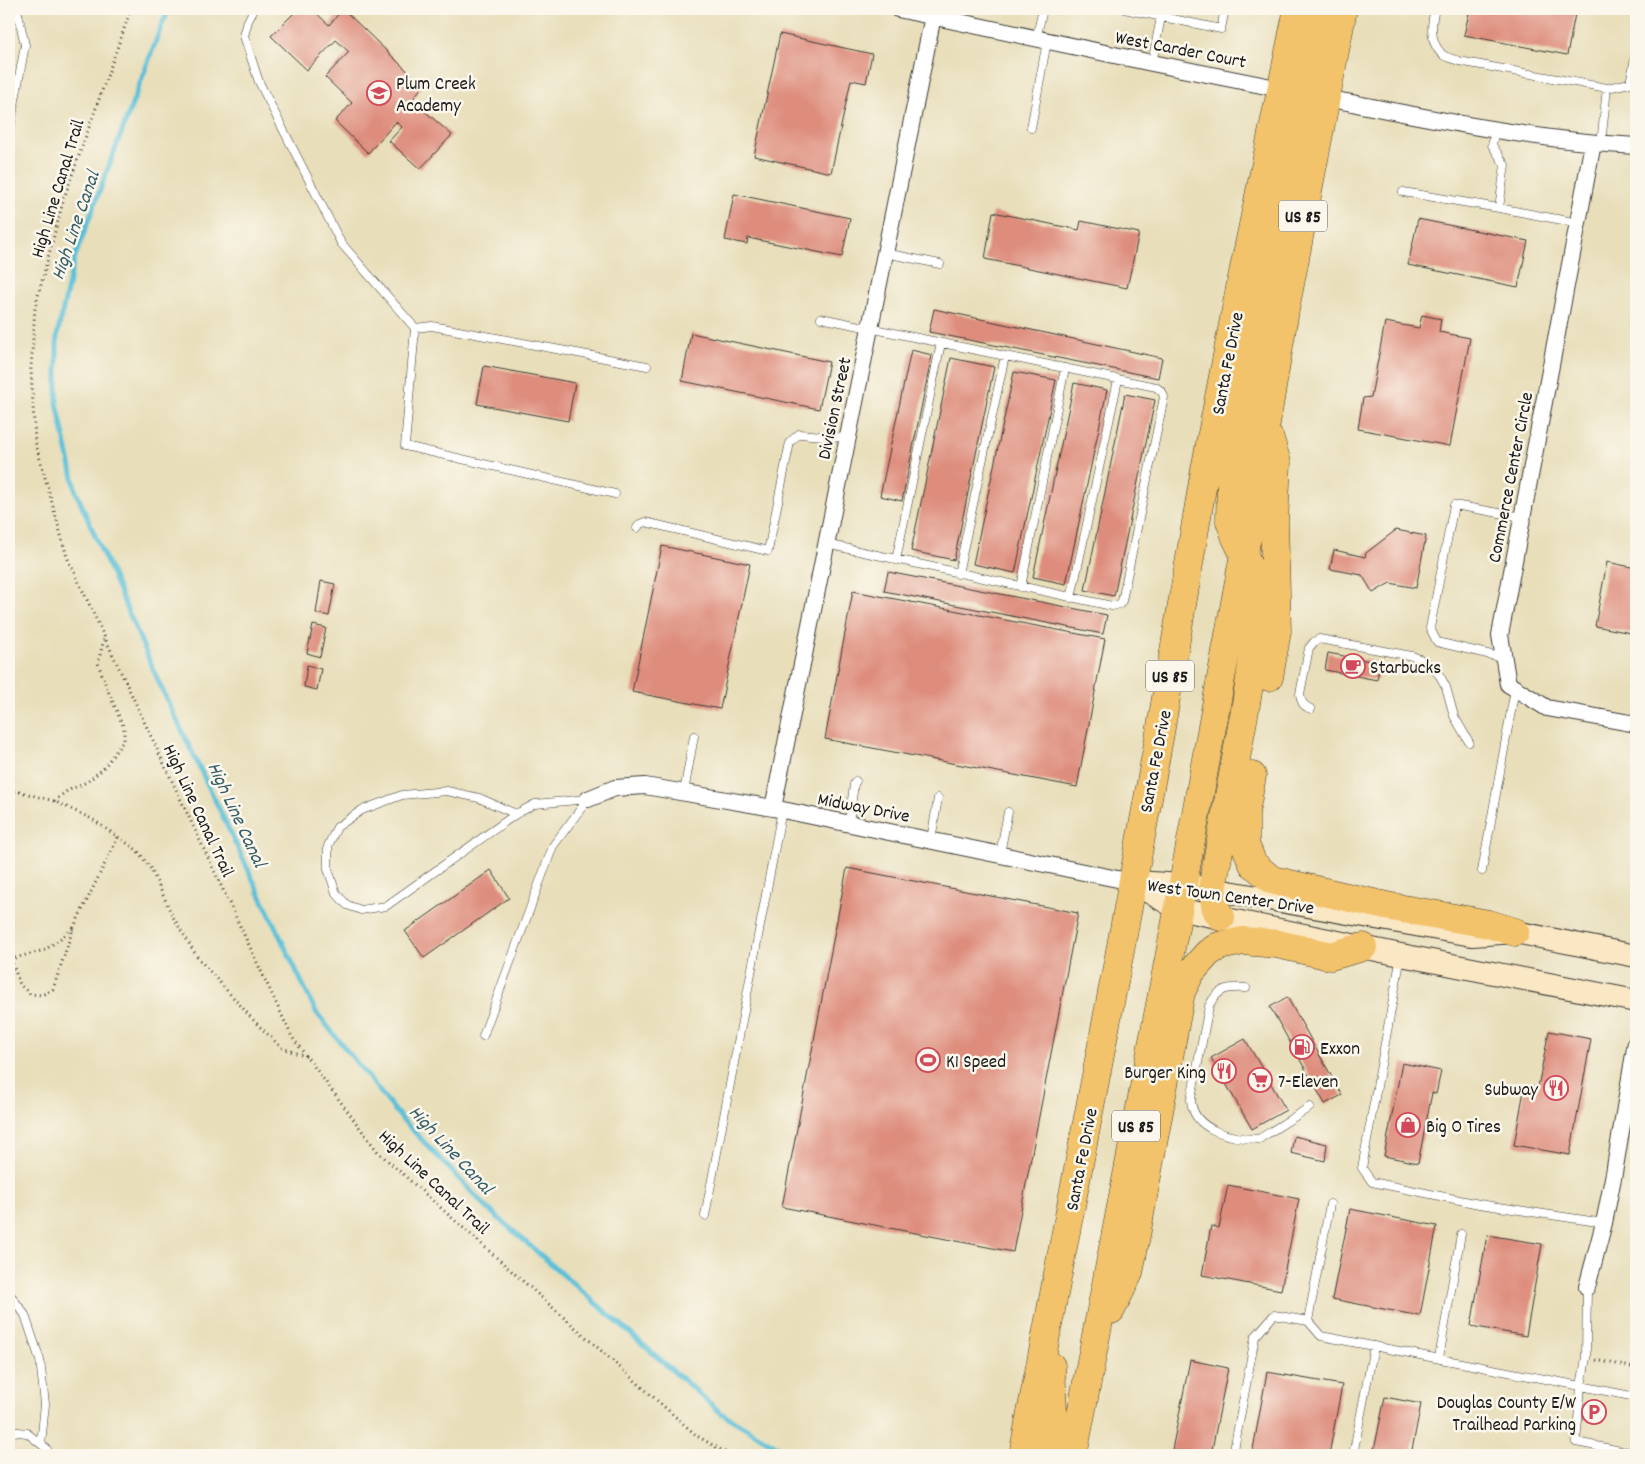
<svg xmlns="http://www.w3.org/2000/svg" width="1645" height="1464" font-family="Dekko,sans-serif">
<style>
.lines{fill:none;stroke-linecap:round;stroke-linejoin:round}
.stream{stroke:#5ac0d8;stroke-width:5}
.building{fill:#de8d7d}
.lane-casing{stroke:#3b3934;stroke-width:9}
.street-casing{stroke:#3b3934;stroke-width:18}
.secondary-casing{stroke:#3b3934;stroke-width:24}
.highway-casing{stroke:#3b3934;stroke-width:29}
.path{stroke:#3b3934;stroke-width:3;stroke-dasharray:1 4;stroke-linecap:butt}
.lane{stroke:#fff;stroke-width:8}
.street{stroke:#fff;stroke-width:16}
.secondary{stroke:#fae7c3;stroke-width:22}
.highway{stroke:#f2c36a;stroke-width:28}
.labels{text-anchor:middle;stroke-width:5;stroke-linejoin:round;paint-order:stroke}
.shield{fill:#fbf7ec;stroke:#5f5e5a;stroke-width:1}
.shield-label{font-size:18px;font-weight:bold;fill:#1c1c1c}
.street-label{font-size:19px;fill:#1c1c1c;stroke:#fbf7ec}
.poi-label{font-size:19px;fill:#1c1c1c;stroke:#fbf7ec;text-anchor:start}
.water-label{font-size:20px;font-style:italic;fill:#355e67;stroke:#fbf7ec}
</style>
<rect width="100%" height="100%" fill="#fbf7ec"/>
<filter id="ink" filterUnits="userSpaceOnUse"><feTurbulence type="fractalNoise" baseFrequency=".02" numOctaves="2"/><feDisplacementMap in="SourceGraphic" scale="10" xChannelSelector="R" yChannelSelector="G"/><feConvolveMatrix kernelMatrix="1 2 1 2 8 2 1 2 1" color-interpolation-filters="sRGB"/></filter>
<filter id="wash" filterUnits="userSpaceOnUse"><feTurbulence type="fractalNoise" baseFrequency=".0096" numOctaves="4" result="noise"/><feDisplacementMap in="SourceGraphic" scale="20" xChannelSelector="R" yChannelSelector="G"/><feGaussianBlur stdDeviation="1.12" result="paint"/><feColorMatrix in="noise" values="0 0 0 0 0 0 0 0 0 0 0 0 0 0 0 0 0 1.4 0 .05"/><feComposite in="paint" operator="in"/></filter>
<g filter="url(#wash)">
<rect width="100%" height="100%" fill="#e8deba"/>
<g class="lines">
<path class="stream" d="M 170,9 L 163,22 L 74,259 L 57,336 L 57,403 L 76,492 L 161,687 L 316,1012 L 401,1118 L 487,1208 L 721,1413 L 791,1455"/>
</g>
<g id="blocks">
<path class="building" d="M 298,9 L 312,9 L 329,25 L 343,9 L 423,86 L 412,100 L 452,135 L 420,169 L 389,141 L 402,127 L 396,122 L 368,153 L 335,121 L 352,103 L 325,77 L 349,52 L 336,40 L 307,70 L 271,36 Z
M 1459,9 L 1576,9 L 1567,55 L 1464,35 L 1469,13 L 1459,11 Z
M 780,34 L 872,54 L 866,83 L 851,80 L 831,173 L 754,156 Z
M 734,194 L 850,218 L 842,257 L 748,238 L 747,244 L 725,240 Z
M 993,212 L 1079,230 L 1081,221 L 1139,233 L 1127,288 L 985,259 Z
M 1418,219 L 1528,241 L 1518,287 L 1408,265 Z
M 934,309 L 1162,358 L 1158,378 L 929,332 Z
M 1422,315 L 1441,319 L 1439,332 L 1470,338 L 1450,446 L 1358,429 L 1363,398 L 1371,397 L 1385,322 L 1419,328 Z
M 691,333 L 829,362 L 819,409 L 682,381 Z
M 911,350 L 932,355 L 902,501 L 880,496 Z
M 951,358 L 994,367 L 954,560 L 911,551 Z
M 484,366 L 575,383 L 568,421 L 477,404 Z
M 1014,372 L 1056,380 L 1015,573 L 973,564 Z
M 1074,383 L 1107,390 L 1066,584 L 1033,577 Z
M 1125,394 L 1155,400 L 1114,596 L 1085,590 Z
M 1396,530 L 1426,536 L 1416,588 L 1390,583 L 1373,593 L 1362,575 L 1330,569 L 1334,550 L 1365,557 L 1366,553 Z
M 662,546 L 750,564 L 720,709 L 632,692 Z
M 1607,562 L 1636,568 L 1636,634 L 1595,626 Z
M 888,572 L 1107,615 L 1103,634 L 884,591 Z
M 321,581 L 335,584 L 329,616 L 316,613 Z
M 853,591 L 1105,639 L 1077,787 L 825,739 Z
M 313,625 L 326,628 L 320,657 L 307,653 Z
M 1328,653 L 1380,663 L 1377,680 L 1325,670 Z
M 307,665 L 321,669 L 317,690 L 304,687 Z
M 847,868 L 1078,913 L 1013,1252 L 782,1207 Z
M 491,870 L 509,898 L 424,958 L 405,931 Z
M 1287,997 L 1342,1095 L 1325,1104 L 1270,1007 Z
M 1549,1031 L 1591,1039 L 1570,1155 L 1514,1145 L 1525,1085 L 1538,1087 Z
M 1245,1039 L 1286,1110 L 1252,1129 L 1211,1058 Z
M 1402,1063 L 1441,1071 L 1436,1094 L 1432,1093 L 1418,1163 L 1384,1156 Z
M 1294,1136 L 1327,1144 L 1325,1161 L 1291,1153 Z
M 1228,1185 L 1299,1199 L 1281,1290 L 1202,1275 L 1211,1226 L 1219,1228 Z
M 1350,1209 L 1437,1226 L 1420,1316 L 1332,1299 Z
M 1487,1235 L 1542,1244 L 1526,1336 L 1471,1326 Z
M 1190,1360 L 1228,1368 L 1211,1455 L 1171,1455 Z
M 1267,1372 L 1342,1385 L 1329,1455 L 1252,1455 Z
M 1385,1397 L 1421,1404 L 1411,1455 L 1373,1455 Z"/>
</g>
</g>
<g filter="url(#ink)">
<use href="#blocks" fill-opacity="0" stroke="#3b3934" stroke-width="1"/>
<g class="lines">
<defs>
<path id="lane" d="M 254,9 L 248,21 L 244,36 L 259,82 L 341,243 L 415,328
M 1124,9 L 1221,29 L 1225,9
M 1435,9 C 1431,24 1429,43 1443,55 C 1447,58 1454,59 1459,61 L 1607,88 L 1630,83 L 1636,83
M 1036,39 L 1043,9
M 1152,63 L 1161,17
M 1630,83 L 1636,53
M 1031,128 L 1047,41
M 1495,130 L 1492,145 L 1505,165 L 1499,208 L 1578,223
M 9,133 L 25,45 L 17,9
M 1601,144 L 1607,88
M 1403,192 L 1499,208
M 885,253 L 940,264
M 821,318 L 1156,387 L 1162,392 L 1164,397 L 1122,601 L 1120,604 L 1112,606 L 826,544
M 615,494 L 405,446 L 415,328 L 432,326 L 647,366
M 637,528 L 640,524 L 645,522 L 768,551 L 790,442 L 799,434 L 848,438
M 896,560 L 941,343
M 958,574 L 1005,356
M 1021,587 L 1065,368
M 1071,598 L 1118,380
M 1504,658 L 1437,642 L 1430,628 L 1454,505 L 1522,517
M 1311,709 C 1303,706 1301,702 1300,694 L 1309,648 L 1314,642 L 1319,639 L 1412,656 L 1422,660 L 1431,666 L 1440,676 L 1446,687 L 1454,716 L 1469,742
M 684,792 L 694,736
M 516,814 L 479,798 L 447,791 L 402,795 L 362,810 L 337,827 L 328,846 L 328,869 L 336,893 L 347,905 L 361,910 L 386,906 L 516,814 L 535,804 L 588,799
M 849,823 L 854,784 L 856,781
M 931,840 L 938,798
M 1000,854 L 1008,812
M 1482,871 L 1515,689
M 1401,956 L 1362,1168 L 1372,1182 L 1479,1204 L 1604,1223
M 1246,988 C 1227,987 1218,988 1209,1006 L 1191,1099 C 1192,1131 1233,1139 1259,1139 L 1310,1107
M 483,1036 L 553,846 L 588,799
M 705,1216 L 782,810
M 1587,1287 L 1586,1358 L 1581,1386 L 1636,1397
M 9,1293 L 25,1315 L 40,1360 L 45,1404 L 41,1444
M 1308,1321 L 1330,1204
M 1439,1358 L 1461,1234
M 9,1431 L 27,1433 L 47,1449 L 45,1455
M 1233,1455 L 1255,1337 L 1274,1315 L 1308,1321 L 1321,1336 L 1581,1386 L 1576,1442 L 1636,1454
M 1353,1455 L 1374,1346"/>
<path id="street" d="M 898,9 L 1152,63 L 1281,89
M 1326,98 C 1429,118 1531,140 1636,146
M 1593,143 L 1500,635 L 1508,684 L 1547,708 L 1636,724
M 588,799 L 615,788 L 645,786 L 773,808 L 1132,882
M 773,808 L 933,16
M 1587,1287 L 1604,1223 L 1614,1173 L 1636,1042"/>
<path id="secondary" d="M 1132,882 L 1178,909 L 1401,955 L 1636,1001
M 1136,882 L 1182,885 L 1212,889 L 1472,935 L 1515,932 L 1636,956"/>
<path id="highway" d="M 1269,677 L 1277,631 L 1274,522 L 1277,463 L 1270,439
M 1252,776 L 1245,813 L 1245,844 L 1253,864 L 1272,880 L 1386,906 L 1489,924 L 1515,932
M 1221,917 L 1216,909 L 1212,889 L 1246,704 L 1256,640 L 1256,610 L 1251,574 L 1244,554 L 1236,538 L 1230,521 L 1231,482 L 1317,9
M 1111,1310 L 1129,1273 L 1181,992 L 1191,972 L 1208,953 L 1219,946 L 1243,941 L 1277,944 L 1331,956 L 1363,947
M 1023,1455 L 1120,951 L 1160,733 L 1205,470 L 1241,283 L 1298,9
M 1048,1455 L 1053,1411 L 1051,1366
M 1073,1455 L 1175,927 L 1244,554 L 1285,310 L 1343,9"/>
</defs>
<use href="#lane" class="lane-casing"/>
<use href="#street" class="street-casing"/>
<use href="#secondary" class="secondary-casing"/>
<use href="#highway" class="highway-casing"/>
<path class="path" d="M 131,9 L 64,198 L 35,307 L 31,369 L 35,441 L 67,557 L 292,1037 L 378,1152 L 697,1436 L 730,1455
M 9,792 L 20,792 L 54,801 L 92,819 L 137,850 L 151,869 L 173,917 L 198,958 L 255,1022 L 282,1048 L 307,1057
M 54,801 L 67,791 L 87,782 L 103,769 L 124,740 L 124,728 L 106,686 L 98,663 L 104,639
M 73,929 L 45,950 L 11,959 L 20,985 L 30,994 L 42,995 L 53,989 L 73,929 L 118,837
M 1596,1360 L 1636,1368"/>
<use href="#lane" class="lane"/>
<use href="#street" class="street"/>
<use href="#secondary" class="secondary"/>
<use href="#highway" class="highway"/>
</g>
</g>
<defs>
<symbol id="school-ring" viewBox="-11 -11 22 22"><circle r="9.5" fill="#fbf7ec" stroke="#d1495b" stroke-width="1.5"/><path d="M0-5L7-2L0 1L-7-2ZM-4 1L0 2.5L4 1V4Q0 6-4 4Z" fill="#d1495b"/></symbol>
<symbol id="cafe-ring" viewBox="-11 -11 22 22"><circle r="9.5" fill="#fbf7ec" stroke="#d1495b" stroke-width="1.5"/><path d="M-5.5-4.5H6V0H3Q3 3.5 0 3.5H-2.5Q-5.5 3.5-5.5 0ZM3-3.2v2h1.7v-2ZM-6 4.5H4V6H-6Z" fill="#d1495b"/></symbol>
<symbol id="fuel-ring" viewBox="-11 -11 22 22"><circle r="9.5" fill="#fbf7ec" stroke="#d1495b" stroke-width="1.5"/><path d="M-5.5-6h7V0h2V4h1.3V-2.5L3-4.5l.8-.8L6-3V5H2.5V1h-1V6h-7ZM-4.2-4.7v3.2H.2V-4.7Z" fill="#d1495b"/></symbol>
<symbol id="stadium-ring" viewBox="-11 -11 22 22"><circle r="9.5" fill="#fbf7ec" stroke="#d1495b" stroke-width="1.5"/><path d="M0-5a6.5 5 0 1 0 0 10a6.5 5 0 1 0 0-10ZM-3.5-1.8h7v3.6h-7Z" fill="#d1495b"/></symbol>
<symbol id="restaurant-ring" viewBox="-11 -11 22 22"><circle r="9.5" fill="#fbf7ec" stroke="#d1495b" stroke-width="1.5"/><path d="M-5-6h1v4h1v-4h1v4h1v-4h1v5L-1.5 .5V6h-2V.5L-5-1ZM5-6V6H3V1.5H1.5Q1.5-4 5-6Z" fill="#d1495b"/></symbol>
<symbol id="supermarket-ring" viewBox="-11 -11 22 22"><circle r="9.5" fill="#fbf7ec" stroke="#d1495b" stroke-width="1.5"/><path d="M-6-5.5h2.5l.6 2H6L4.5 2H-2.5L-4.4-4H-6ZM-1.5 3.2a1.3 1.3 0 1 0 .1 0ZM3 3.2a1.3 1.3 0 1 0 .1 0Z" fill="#d1495b"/></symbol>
<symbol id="shop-ring" viewBox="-11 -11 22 22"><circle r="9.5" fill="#fbf7ec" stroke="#d1495b" stroke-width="1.5"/><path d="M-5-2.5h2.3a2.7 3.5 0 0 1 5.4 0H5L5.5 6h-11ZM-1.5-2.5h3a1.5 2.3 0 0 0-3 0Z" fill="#d1495b"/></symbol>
<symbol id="parking-ring" viewBox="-11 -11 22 22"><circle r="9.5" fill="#fbf7ec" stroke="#d1495b" stroke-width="1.5"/><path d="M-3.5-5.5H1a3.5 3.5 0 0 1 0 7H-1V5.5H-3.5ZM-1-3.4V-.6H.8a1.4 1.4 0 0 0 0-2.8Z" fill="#d1495b"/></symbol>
</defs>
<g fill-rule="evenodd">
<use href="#school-ring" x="365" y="79" width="28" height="28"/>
<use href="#cafe-ring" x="1339" y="652" width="28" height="28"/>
<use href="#fuel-ring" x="1288" y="1033" width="28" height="28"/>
<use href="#stadium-ring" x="914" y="1046" width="28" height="28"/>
<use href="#restaurant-ring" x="1210" y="1057" width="28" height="28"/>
<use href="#supermarket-ring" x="1246" y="1066" width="28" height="28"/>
<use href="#restaurant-ring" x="1542" y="1074" width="28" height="28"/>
<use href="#shop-ring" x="1394" y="1111" width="28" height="28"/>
<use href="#parking-ring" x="1580" y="1398" width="28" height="28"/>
</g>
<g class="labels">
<g class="shield">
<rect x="1279" y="200.5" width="48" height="31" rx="4"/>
<rect x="1146" y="660.5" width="48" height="31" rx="4"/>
<rect x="1112" y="1110.5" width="48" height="31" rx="4"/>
</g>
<g class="shield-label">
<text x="1303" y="222">US 85</text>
<text x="1170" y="682">US 85</text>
<text x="1136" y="1132">US 85</text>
</g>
<g class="street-label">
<text transform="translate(1181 48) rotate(11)" y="7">West Carder Court</text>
<text transform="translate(56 188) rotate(-73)" y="7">High Line Canal Trail</text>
<text transform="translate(1226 363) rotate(-79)" y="7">Santa Fe Drive</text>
<text transform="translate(833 408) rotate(-78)" y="7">Division Street</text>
<text transform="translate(1509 477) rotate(-79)" y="7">Commerce Center Circle</text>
<text transform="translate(1154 761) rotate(-79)" y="7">Santa Fe Drive</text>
<text transform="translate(864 806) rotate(11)" y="7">Midway Drive</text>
<text transform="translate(200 810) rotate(65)" y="7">High Line Canal Trail</text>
<text transform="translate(1231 895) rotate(8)" y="7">West Town Center Drive</text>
<text transform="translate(1080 1159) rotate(-79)" y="7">Santa Fe Drive</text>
<text transform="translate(435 1181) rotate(43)" y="7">High Line Canal Trail</text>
</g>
<g class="poi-label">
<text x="396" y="89">Plum Creek<tspan x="396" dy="22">Academy</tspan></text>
<text x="1370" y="673">Starbucks</text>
<text x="1320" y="1054">Exxon</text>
<text x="946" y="1067">K1 Speed</text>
<text x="1206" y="1078" text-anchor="end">Burger King</text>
<text x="1278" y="1087">7-Eleven</text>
<text x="1538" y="1095" text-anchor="end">Subway</text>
<text x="1426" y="1132">Big O Tires</text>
<text x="1576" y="1408" text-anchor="end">Douglas County E/W<tspan x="1576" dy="22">Trailhead Parking</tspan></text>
</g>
<g class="water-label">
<text transform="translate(74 225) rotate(-71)" y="7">High Line Canal</text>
<text transform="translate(238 814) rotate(65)" y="7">High Line Canal</text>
<text transform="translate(452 1149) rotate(47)" y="7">High Line Canal</text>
</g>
</g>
<rect width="1645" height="1464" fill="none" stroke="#fbf7ec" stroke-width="30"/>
</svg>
